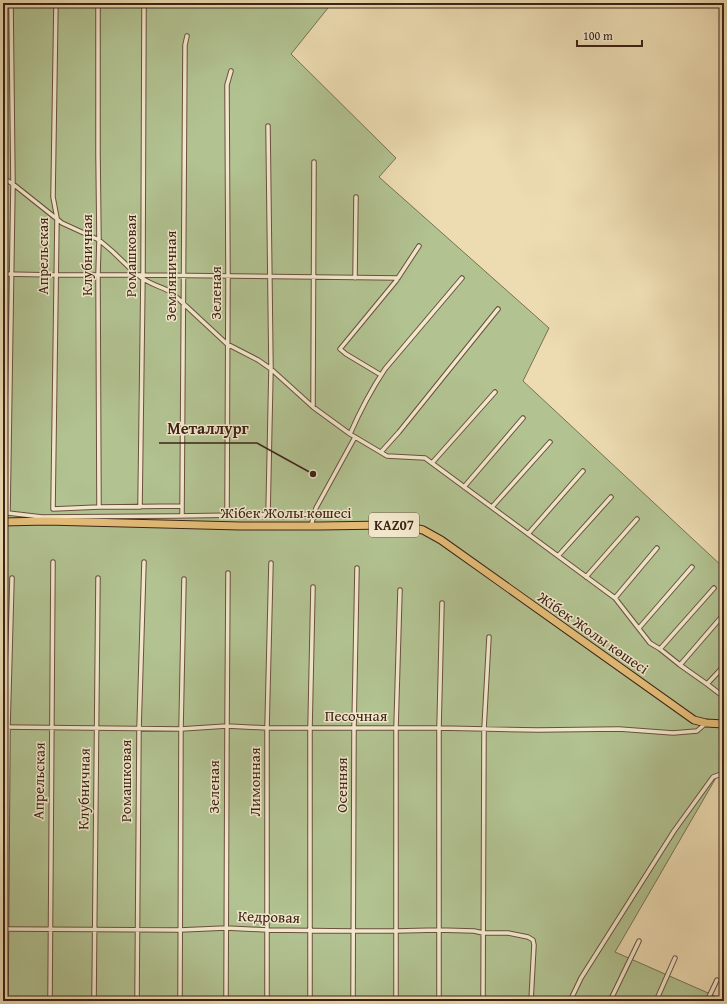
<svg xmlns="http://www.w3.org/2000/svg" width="727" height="1004" font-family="'Gentium Book Plus',serif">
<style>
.green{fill:#b2c291;stroke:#777254}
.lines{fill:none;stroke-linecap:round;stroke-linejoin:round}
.street-casing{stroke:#68513d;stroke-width:5.5}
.highway-casing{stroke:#3c2316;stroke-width:9}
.street{stroke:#f3e8cd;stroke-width:3.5}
.highway{stroke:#e6be79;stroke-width:7}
.labels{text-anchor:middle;stroke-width:3;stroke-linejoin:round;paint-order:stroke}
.shield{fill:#f3e8cd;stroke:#735e4d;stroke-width:1}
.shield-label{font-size:14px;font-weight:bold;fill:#3c2316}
.street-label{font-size:15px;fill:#3c2316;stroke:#f3e8cd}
.leader{fill:none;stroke:#3c2316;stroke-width:1.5}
.callout-dot{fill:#3c2316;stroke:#f3e8cd;stroke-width:1.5}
.callout-label{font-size:16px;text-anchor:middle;font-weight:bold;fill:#3c2316;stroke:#f3e8cd;stroke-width:3;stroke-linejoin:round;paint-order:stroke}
</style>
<rect width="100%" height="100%" fill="#eddcb2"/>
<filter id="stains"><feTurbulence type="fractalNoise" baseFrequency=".005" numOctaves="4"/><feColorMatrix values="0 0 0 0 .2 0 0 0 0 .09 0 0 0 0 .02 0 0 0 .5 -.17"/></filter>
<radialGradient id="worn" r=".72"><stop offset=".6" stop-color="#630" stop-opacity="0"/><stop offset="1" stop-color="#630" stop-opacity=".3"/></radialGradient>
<path class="green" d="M 3,3 L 332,3 L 291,54 L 396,158 L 379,177 L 549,328 L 523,381 L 724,568 L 724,764 L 615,952 L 724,1000 L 724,1001 L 3,1001 Z"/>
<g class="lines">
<defs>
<path id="street" d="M 56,3 L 53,197 L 57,218 L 53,509 L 99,507 L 182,506
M 98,3 L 98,154 L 99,240 L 98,275 L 99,507
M 3,178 L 13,184 L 62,223 L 99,240 L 112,251 L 137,275
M 3,274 L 56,275 L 143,275 L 398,278
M 138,275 C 148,284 160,286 171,292 L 227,344 L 258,360 L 271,369 L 313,407 L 350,434 L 387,456 L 425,458 L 615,598 L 650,643 L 660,649 L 680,665 L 707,684 L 724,697
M 355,278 L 356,197
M 381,375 L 346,354 L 340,349 L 396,281 L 419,246
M 313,407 L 314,162
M 350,434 C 360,411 371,390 385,369 L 462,278
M 381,452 L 399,432 L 498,309
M 432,463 L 495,392
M 464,487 L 523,418
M 140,507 L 143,275 L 144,6
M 492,507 L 550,442
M 3,511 L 8,513 L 42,517 L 175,516 L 315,514
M 8,513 L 13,184 L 11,3
M 268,515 L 271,369 L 268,126
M 182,516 L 185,45 L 187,36
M 227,516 L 228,276 L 227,85 L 231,71
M 311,526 L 316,508 L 355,437
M 528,534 L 583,471
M 558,556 L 611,497
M 586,577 L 637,519
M 615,598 L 657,548
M 639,628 L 692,567
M 660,649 L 714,588
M 680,665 L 724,614
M 707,684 L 724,666
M 3,727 L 181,729 L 227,726 L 267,728 L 439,728 L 538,730 L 619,729 L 673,733 L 697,731 L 705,724
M 3,929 L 180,930 L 226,928 L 267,930 L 353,931 L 396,931 L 438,930 L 474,931 L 483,933 L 508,933 L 528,937 L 533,940 L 534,945 L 531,1001
M 6,1001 L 8,727 L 12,578
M 50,1001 L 53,562
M 94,1001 L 98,578
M 137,1001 L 139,729 L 144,562
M 180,1001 L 181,729 L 184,579
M 226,1001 L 227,726 L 228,573
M 267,1001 L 267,728 L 271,563
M 310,1001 L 310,728 L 313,587
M 353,1001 L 354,728 L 357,568
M 396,1001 L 396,728 L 400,590
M 439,1001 L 439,728 L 442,603
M 483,1001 L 484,729 L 489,637
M 570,1001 L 581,978 L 674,831 L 713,777 L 724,773
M 610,1001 L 639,941
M 656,1001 L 675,958
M 707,1001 L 717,980"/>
<path id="highway" d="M 3,522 L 46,521 L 240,526 L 319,526 L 388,525 L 406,526 L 423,530 L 441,540 L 694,720 L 706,723 L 724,724"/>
</defs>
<use href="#street" class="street-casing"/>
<use href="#highway" class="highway-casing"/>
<use href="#street" class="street"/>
<use href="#highway" class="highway"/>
</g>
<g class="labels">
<rect class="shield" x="369" y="513" width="50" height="24" rx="3"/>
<g class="shield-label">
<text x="394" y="530">KAZ07</text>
</g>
<g class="street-label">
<text transform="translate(87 255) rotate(-90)" y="5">Клубничная</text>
<text transform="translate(43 256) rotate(-90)" y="5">Апрельская</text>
<text transform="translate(131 256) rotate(-90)" y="5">Ромашковая</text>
<text transform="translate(171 276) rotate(-90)" y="5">Земляничная</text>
<text transform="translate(216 293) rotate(-90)" y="5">Зеленая</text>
<text x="286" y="518">Жібек Жолы көшесі</text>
<text transform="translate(593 633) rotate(35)" y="5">Жібек Жолы көшесі</text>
<text x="356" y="721">Песочная</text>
<text transform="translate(39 781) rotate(-89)" y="5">Апрельская</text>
<text transform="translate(126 781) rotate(-90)" y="5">Ромашковая</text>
<text transform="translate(255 782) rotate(-90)" y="5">Лимонная</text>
<text transform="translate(342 785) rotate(-90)" y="5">Осенняя</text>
<text transform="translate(214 787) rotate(-90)" y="5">Зеленая</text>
<text transform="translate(84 789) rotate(-89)" y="5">Клубничная</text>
<text transform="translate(269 917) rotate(2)" y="5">Кедровая</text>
</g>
</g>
<path class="leader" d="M313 474L257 443H159"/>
<circle class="callout-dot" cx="313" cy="474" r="4"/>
<g class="callout-label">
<text x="208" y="434">Металлург</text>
</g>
<rect width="727" height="1004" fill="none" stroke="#eddcb2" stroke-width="16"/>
<rect x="4" y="4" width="719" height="996" fill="none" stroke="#3c2316" stroke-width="2"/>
<rect x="8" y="8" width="711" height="988" fill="none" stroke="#3c2316"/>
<path d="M577 40v6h65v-6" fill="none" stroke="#3c2316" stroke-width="2"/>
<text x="583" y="40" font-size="12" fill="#3c2316" stroke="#f3e8cd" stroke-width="3" paint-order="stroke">100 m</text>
<rect width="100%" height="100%" filter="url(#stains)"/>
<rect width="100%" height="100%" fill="url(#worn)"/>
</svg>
